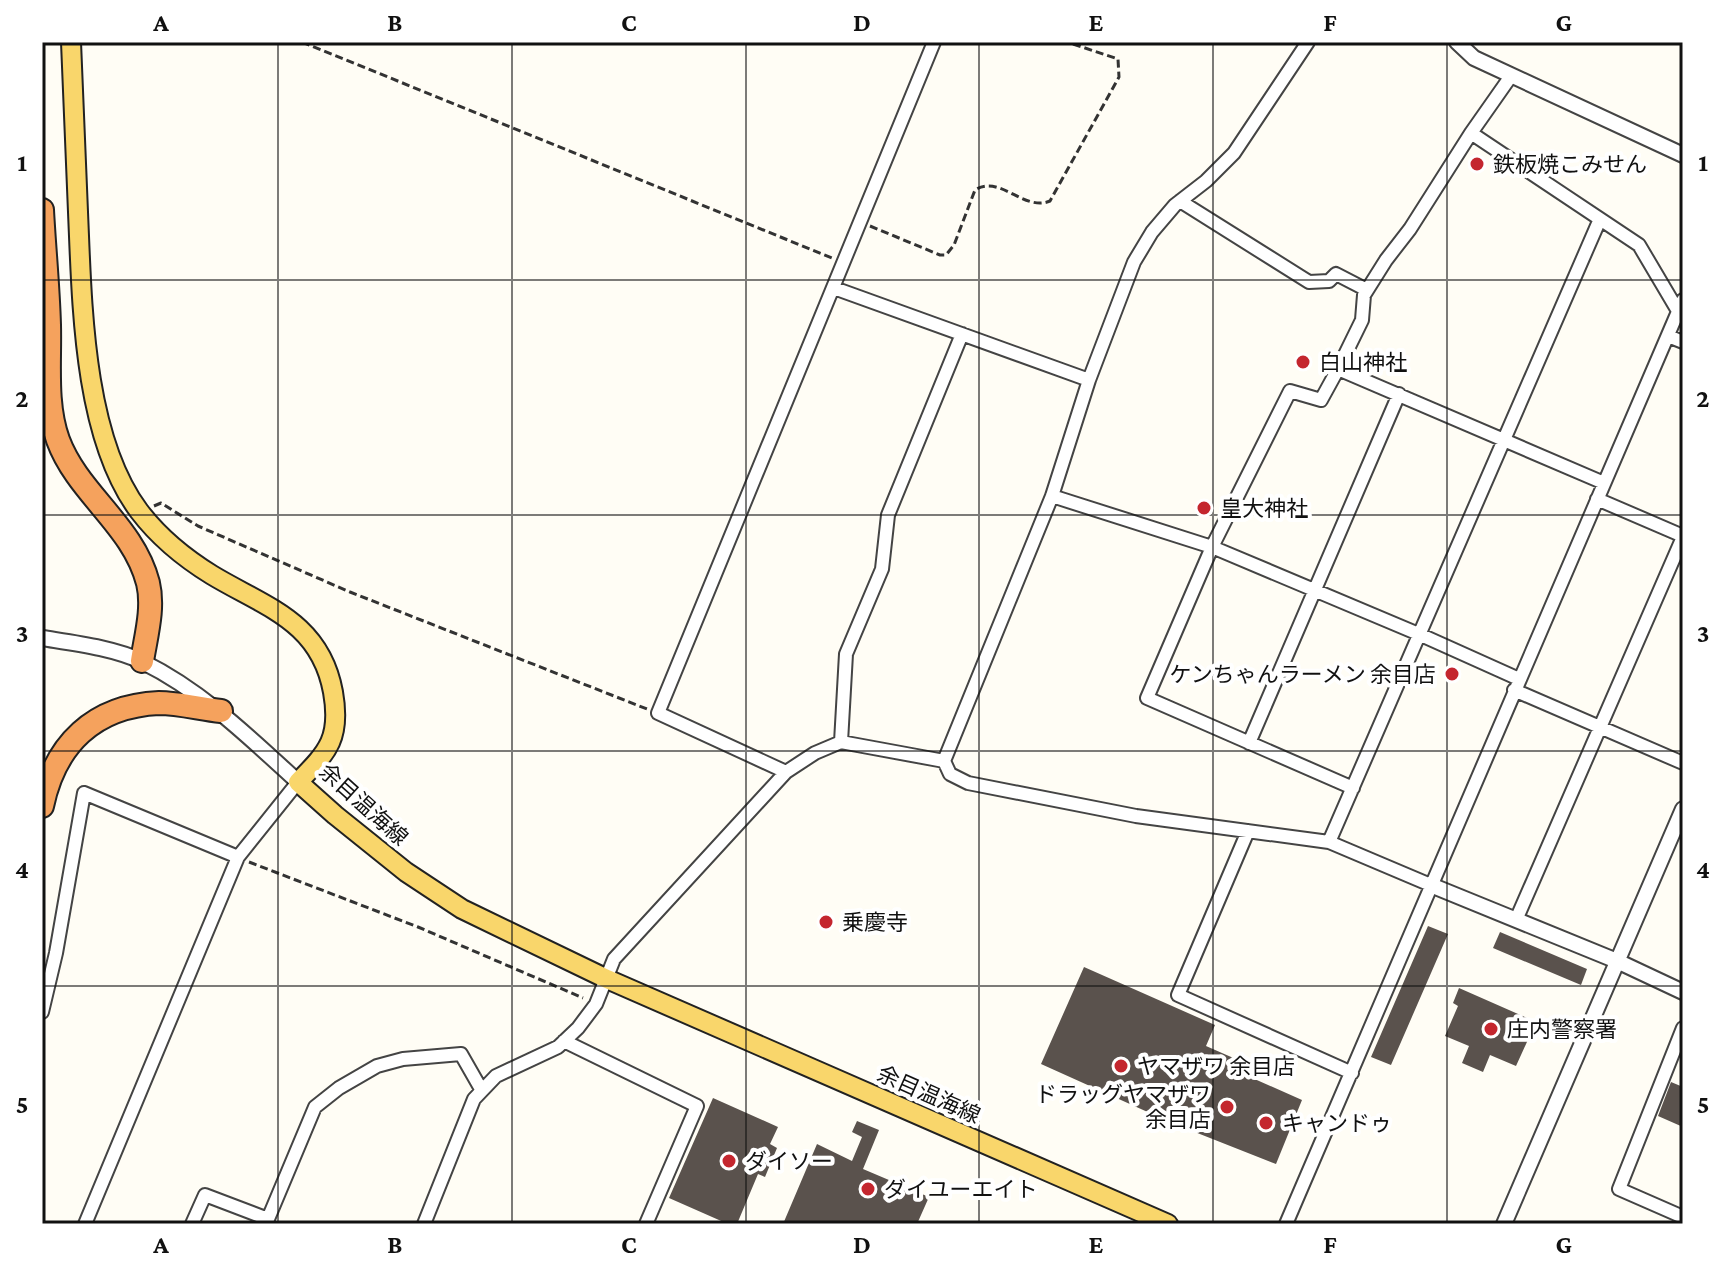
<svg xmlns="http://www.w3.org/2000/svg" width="1725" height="1266" font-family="'Crimson Pro','Noto Sans JP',serif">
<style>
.building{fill:#5a524d}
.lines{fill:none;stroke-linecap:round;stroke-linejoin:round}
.minor-casing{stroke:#444;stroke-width:16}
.tertiary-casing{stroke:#444;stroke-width:18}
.primary-casing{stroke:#222;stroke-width:22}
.motorway-casing{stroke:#222;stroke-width:26}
.path{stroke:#333;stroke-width:3;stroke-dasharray:8 4;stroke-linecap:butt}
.minor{stroke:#fff;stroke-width:12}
.tertiary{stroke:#fff;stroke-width:14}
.primary{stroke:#f9d66b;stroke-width:18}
.motorway{stroke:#f5a25d;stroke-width:22}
.grid{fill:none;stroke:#111;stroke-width:2;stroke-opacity:0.55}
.poi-dot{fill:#c4262e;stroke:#fff;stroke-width:3}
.labels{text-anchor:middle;stroke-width:8;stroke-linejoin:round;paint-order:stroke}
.poi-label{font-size:22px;fill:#111;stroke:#fff;text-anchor:start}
.street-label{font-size:22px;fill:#111;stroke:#fff}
.neatline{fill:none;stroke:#111;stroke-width:3}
.grid-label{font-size:26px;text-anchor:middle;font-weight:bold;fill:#111}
</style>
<rect width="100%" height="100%" fill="#fffdf5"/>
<path class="building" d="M 1428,926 L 1448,934 L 1391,1065 L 1371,1057 Z
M 1500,932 L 1587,969 L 1581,985 L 1493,948 Z
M 1084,967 L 1215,1025 L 1206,1046 L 1254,1067 L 1250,1077 L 1302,1100 L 1276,1164 L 1172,1123 L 1041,1064 Z
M 1459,988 L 1536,1022 L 1516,1066 L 1490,1055 L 1483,1072 L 1462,1063 L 1469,1046 L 1445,1036 L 1458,1006 L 1453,1003 Z
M 1671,1082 L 1683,1087 L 1683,1127 L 1658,1116 Z
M 713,1098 L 778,1127 L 770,1144 L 777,1148 L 765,1177 L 758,1174 L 737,1224 L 728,1224 L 669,1198 Z
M 857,1121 L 879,1130 L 863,1169 L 929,1197 L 917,1224 L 783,1224 L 817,1144 L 852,1161 L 862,1137 L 852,1132 Z"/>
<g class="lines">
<defs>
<path id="minor" d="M 1308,42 L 1234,153 L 1206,181 L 1175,205 L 1152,232 L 1134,262 L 1089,380 L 1052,496 L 944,761 L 950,774 L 968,783 L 1136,816 L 1329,842 L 1433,886
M 1180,201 L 1309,282 L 1329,281 L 1336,274 L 1367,290
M 1600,219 L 1639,245 L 1678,311
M 834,288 L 1089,380
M 1668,336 L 1683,342
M 1338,369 L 1362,320 L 1364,295 L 1386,260 L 1410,229 L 1471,133
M 1052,496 L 1212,547 L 1421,635 L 1519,679
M 1597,499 L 1683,536
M 1514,690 L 1683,763
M 841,742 L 846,654 L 882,569 L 888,515 L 962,334
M 1249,743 L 1399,394
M 786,772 L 658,713 L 934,42
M 1353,788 L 1147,698 L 1212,547 L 1290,391 L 1321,400 L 1338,369 L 1604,483
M 1248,831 L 1178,995 L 1352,1073
M 1329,842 L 1600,219 L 1471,133 L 1511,76
M 1516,920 L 1683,537
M 42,1012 L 56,953 L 84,793 L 238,857
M 1683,1028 L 1619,1189 L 1683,1217
M 564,1041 L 697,1106 L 646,1224
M 85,1224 L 238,857 L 298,782
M 192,1224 L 205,1195 L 268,1219 L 315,1107 L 339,1088 L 377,1066 L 403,1059 L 461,1054 L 481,1089
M 424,1224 L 474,1099 L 496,1076 L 558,1047 L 578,1028 L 596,1004 L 614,959 L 786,772 L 815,753 L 841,742 L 944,761
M 1286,1224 L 1683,300"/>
<path id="tertiary" d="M 1457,42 L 1474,58 L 1683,155
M 42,638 C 73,643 115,648 143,662 C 202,691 250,738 298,782
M 1433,886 L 1617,961 L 1683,992
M 1504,1224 L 1683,809"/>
<path id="primary" d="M 71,42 C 73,99 76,155 78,212 C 82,303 83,436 139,511 C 158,536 186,559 212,575 C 265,607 320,621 333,692 C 341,737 329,751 298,782 L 335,815 L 406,872 L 462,909 L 607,979 L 1168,1224"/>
<path id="motorway" d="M 42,210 C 44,248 48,287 49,325 C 50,363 45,404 58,440 C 78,494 133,525 148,583 C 154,608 146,636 142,661
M 42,806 C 55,744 94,706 159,703 C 179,703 201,709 221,711"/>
</defs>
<use href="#minor" class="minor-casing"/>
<use href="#tertiary" class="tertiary-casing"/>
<use href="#primary" class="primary-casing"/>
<use href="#motorway" class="motorway-casing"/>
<path class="path" d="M 302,42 L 832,258
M 870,226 L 940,255 L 946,255 L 954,245 L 975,190 C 1000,174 1024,212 1050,201 L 1119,77 L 1118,59 L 1067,42
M 154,506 L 161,503 L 198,526 L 350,592 L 647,709
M 249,862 L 418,927 L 583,998"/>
<use href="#minor" class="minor"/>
<use href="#tertiary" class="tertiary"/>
<use href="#primary" class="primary"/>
<use href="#motorway" class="motorway"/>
</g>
<path class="grid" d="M 278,42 L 278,1224M 512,42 L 512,1224M 746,42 L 746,1224M 979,42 L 979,1224M 1213,42 L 1213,1224M 1447,42 L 1447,1224M 42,280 L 1683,280M 42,515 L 1683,515M 42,751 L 1683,751M 42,986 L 1683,986"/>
<g class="poi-dot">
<circle cx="1477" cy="164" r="8"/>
<circle cx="1303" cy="362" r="8"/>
<circle cx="1204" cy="508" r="8"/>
<circle cx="1452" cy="674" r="8"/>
<circle cx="826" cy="922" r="8"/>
<circle cx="1491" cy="1029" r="8"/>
<circle cx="1121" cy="1066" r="8"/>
<circle cx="1227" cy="1107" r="8"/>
<circle cx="1266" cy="1123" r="8"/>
<circle cx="729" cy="1161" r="8"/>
<circle cx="868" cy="1189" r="8"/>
</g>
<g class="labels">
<g class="poi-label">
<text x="1493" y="172">鉄板焼こみせん</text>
<text x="1319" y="370">白山神社</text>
<text x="1220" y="516">皇大神社</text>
<text x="1436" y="682" text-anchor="end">ケンちゃんラーメン 余目店</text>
<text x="842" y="930">乗慶寺</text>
<text x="1507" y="1037">庄内警察署</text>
<text x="1137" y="1074">ヤマザワ 余目店</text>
<text x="1211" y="1102" text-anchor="end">ドラッグヤマザワ<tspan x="1211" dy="25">余目店</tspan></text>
<text x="1282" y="1131">キャンドゥ</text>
<text x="745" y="1169">ダイソー</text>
<text x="884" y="1197">ダイユーエイト</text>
</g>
<g class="street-label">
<text transform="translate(364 804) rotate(42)" y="8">余目温海線</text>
<text transform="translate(929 1094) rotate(24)" y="8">余目温海線</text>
</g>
</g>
<rect width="1725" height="1266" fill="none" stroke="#ffffff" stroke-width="88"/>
<rect x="44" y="44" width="1637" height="1178" class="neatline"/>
<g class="grid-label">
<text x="161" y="31">A</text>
<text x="395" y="31">B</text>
<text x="629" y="31">C</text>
<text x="862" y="31">D</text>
<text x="1096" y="31">E</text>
<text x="1330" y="31">F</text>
<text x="1564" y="31">G</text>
<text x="22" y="171">1</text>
<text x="1703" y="171">1</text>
<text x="22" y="407">2</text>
<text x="1703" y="407">2</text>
<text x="22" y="642">3</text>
<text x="1703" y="642">3</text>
<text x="22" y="878">4</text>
<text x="1703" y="878">4</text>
<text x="22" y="1113">5</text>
<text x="1703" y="1113">5</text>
<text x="161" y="1253">A</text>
<text x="395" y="1253">B</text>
<text x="629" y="1253">C</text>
<text x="862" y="1253">D</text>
<text x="1096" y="1253">E</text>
<text x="1330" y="1253">F</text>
<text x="1564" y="1253">G</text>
</g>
</svg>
